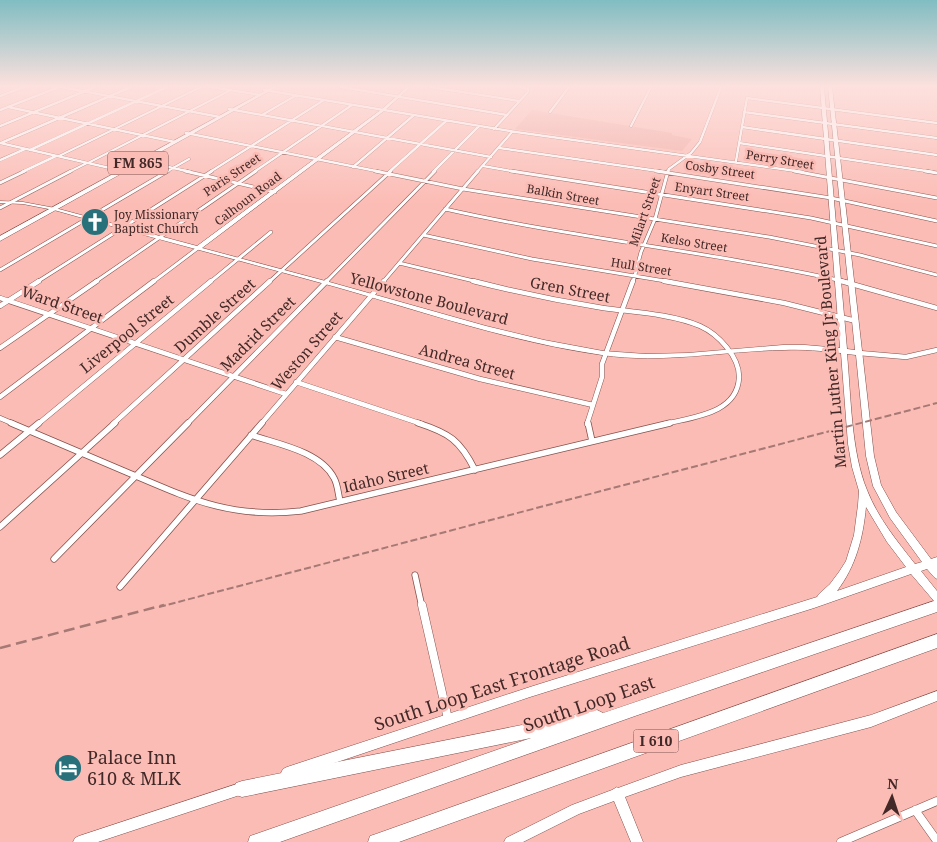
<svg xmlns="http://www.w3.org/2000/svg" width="937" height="842" font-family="'Noto Serif',serif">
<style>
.built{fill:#f1ada6}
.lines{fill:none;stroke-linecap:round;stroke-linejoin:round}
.street-far4-casing{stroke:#85504b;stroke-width:3}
.street-far3-casing{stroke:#85504b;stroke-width:4}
.street-far2-casing{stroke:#85504b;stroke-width:5.5}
.street-far1-casing{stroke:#85504b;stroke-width:7}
.street-casing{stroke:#85504b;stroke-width:9}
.secondary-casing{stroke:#85504b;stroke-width:1}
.primary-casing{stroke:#85504b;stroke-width:1}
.highway-casing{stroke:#85504b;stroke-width:1}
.street-far4{stroke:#fff;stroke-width:2.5}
.street-far3{stroke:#fff;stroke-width:3}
.street-far2{stroke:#fff;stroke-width:4.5}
.street-far1{stroke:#fff;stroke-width:5.5}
.street{stroke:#fff;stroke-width:8}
.secondary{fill:#fff;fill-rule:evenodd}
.primary{fill:#fff;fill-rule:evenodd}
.highway{fill:#fff;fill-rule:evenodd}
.rail-far1{stroke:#a67974;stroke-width:2;stroke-dasharray:7 3;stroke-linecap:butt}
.rail{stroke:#a67974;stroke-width:2.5;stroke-dasharray:11 5.5;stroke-linecap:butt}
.labels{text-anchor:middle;stroke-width:5;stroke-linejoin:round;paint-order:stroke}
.far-street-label{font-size:12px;fill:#422927;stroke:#fbbcb5}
.far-poi-label{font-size:12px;fill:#422927;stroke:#fbbcb5;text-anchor:start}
.shield{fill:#fbbcb5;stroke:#7a5552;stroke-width:1}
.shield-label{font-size:14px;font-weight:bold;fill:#422927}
.street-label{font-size:15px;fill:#422927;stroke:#fbbcb5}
.near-street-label{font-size:18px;fill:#422927;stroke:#fbbcb5}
.near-poi-label{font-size:18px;fill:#422927;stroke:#fbbcb5;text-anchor:start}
</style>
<rect width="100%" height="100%" fill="#fbbcb5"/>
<path class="built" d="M 532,110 L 672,133 L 672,135 L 692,139 L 682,151 L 515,129 Z"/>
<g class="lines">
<defs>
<path id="street-far4" d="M 61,87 L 220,117
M 211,87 L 260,95
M 341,87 L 507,115
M 430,87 L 519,101
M 264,90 L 516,132 L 803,172
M 0,96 L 24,87
M 8,107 L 175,142
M 229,109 L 491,157
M 0,110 L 59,87
M 550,112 L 569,87
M 744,112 L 937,138
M 262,115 L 295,96
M 0,126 L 95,87
M 631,126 L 651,87
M 742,127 L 937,155
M 494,129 L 528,92 L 528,89 L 520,87
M 186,133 L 381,172
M 0,143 L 123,171
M 1,143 L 131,87
M 739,143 L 933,172
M 499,148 L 665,172
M 30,150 L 167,87
M 59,156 L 201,87
M 0,160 L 25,149
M 137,160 L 191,172
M 736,161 L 747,98 L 937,123
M 88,163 L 231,90
M 483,166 L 517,172
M 353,167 L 414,115
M 22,172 L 56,156
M 69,172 L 87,163
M 166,172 L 189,159
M 210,172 L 324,100
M 254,172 L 352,105
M 389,172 L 446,121
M 433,172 L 479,126
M 477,172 L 512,132
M 668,172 L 669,169 L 691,153 L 700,142 L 721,87"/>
<path id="street-far3" d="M 185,171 L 275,192
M 375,171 L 463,189 L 769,237 L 860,255 L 937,275
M 511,171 L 811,218 L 937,246
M 656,171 L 831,198 L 937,221
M 794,171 L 937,198
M 925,171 L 937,173
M 0,183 L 25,171
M 0,208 L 71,171
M 445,209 C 578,239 714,252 847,282
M 423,235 L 532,259 L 671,282
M 399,263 L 478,282
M 0,270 L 168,171
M 37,282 L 212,171
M 95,282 L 256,171
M 153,282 L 198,248
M 210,282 L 271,232
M 269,282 L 391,171
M 326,282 L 435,171
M 383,282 L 478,171
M 633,282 L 641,252 L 655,219 L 668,171"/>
<path id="street-far2" d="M 473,281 C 516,292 559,301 603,308 C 633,312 672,314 700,326 C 718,334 740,357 739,378 C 737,414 692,417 665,424
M 664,281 L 784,303 L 856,321
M 841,281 L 937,308
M 0,298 L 286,394
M 0,306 L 39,281
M 335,337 L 480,379 L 593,405
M 0,348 L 97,281
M 859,353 L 906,357 L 937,350
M 296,382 L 422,424
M 0,397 L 154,281
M 0,418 L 14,424
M 38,424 L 211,281
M 113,424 L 270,281
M 187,424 L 327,281
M 261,424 L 384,281
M 587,424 L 602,377 L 602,364 L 633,281"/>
<path id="street-far1" d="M 11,423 C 49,439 86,455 124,471 C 188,498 229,519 301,511 L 670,423
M 418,423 C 449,433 460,440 475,470
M 588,423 L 592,441
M 251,435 C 277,444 320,451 334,478 C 338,485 338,494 340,501
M 0,455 L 39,423
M 0,527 L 115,423
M 54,559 L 188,423
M 415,575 L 422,607
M 120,587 L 262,423"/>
<path id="street" d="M 422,605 L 448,719
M 915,810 L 937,841
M 841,842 L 937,801"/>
<path id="secondary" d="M 407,87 L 411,87 L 384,111 L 202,248 L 333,283 L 486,326 L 544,340 L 603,351 L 646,354 L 688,353 L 783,345 L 805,345 L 840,348 L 820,87 L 824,87 L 847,349 L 855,350 L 828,87 L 832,87 L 874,456 L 881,485 L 896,512 L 931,559 L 937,557 L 937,579 L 934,577 L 927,569 L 921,571 L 937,591 L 937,603 L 934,601 L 911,574 L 814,608 L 530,697 L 287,779 L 283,777 L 281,773 L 283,769 L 287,767 L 530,687 L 817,597 L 819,594 L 830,584 L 839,572 L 846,561 L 854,535 L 858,505 L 859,491 L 852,467 L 848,444 L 841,353 C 822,351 803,349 784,350 C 723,351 663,364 602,355 C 511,342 424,312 336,287 C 242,261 148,237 54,210 L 23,204 L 0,203 L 0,201 L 23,202 L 55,208 L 197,246 L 382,109 ZM 847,354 L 856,355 L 866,456 L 873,486 L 890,518 L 922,562 L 915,564 C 897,541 878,518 867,490 C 851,451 851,396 847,354 ZM 866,507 L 887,542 L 906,567 L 837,591 C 856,566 863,538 866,507 Z
M 937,691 L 937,701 L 871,727 L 681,777 L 625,797 L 643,842 L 631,842 L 614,801 L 579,814 L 523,842 L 504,842 L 506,838 L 572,805 L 612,790 L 617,787 L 618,788 L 681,765 L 871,715 Z
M 243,782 L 247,784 L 249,788 L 247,792 L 243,794 L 98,842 L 73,842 L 75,838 L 79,836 Z"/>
<path id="primary" d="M 272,87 L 277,87 L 0,241 L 0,236 Z"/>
<path id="highway" d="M 937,600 L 937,612 L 635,716 L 280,842 L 248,842 L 250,836 L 256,834 L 531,738 L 242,797 L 236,795 L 234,789 L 236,783 L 242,781 L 597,710 L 603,713 Z
M 937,634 L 937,648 L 399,842 L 368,842 L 370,836 L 376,834 Z"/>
</defs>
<use href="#street-far4" class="street-far4-casing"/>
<use href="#street-far3" class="street-far3-casing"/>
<use href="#street-far2" class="street-far2-casing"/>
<use href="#street-far1" class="street-far1-casing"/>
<use href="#street" class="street-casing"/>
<use href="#secondary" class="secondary-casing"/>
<use href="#primary" class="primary-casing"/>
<use href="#highway" class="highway-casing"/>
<use href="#street-far4" class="street-far4"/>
<use href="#street-far3" class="street-far3"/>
<use href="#street-far2" class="street-far2"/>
<use href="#street-far1" class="street-far1"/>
<use href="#street" class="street"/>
<use href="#secondary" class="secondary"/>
<use href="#primary" class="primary"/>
<use href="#highway" class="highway"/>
<path class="rail-far1" d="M 159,607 L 937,403"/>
<path class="rail" d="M 0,648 L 164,605"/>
</g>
<linearGradient id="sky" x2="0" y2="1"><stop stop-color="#80bdc2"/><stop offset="0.42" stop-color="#fde1de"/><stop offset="1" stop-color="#fde1de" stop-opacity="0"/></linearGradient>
<rect width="937" height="205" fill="url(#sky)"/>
<defs>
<symbol id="church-disc" viewBox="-11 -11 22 22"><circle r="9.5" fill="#28717a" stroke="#fbbcb5"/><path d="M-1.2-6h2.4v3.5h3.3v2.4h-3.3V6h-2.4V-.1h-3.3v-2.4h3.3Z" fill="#fff"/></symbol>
<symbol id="hotel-disc" viewBox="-11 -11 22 22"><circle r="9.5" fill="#28717a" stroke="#fbbcb5"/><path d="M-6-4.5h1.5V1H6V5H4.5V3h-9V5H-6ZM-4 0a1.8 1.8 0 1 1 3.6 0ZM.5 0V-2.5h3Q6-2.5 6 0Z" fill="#fff"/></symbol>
</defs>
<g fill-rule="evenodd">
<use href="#church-disc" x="79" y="206" width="32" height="32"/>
<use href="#hotel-disc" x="52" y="752" width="32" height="32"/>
</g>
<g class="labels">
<g class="far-street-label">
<text transform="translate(780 160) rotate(9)" y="4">Perry Street</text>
<text transform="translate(720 170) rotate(8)" y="4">Cosby Street</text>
<text transform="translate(232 175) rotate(-34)" y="4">Paris Street</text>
<text transform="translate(712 192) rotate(8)" y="4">Enyart Street</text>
<text transform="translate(563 195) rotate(10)" y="4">Balkin Street</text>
<text transform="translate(248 199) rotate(-37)" y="4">Calhoun Road</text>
<text transform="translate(645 212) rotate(-71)" y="4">Milart Street</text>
<text transform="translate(694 243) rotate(9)" y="4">Kelso Street</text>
<text transform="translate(641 267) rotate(9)" y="4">Hull Street</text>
</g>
<g class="far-poi-label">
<text x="114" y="219">Joy Missionary<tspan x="114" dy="14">Baptist Church</tspan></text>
</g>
<g class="shield">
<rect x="108" y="151.5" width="60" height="23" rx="4"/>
<rect x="633.5" y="729.5" width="45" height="23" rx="4"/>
</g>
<g class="shield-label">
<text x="138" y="168">FM 865</text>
<text x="656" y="746">I 610</text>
</g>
<g class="street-label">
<text transform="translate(570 290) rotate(11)" y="5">Gren Street</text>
<text transform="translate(429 299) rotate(15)" y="5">Yellowstone Boulevard</text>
<text transform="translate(62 305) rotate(19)" y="5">Ward Street</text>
<text transform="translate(215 316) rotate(-42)" y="5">Dumble Street</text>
<text transform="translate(127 334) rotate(-39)" y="5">Liverpool Street</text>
<text transform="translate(258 334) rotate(-45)" y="5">Madrid Street</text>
<text transform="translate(307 351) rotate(-49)" y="5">Weston Street</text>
<text transform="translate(831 352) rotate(-95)" y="5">Martin Luther King Jr Boulevard</text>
<text transform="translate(467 362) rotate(15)" y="5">Andrea Street</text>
<text transform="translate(386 478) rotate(-13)" y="5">Idaho Street</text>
</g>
<g class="near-street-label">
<text transform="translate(502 684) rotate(-18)" y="6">South Loop East Frontage Road</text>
<text transform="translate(589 704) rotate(-19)" y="6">South Loop East</text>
</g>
<g class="near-poi-label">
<text x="87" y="764">Palace Inn<tspan x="87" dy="21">610 &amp; MLK</tspan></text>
</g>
</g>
<g transform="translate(892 797) rotate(3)" stroke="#fbbcb5" stroke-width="4" paint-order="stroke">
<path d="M0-4L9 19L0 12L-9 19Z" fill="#422927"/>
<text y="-8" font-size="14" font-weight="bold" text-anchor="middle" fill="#422927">N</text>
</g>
</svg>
